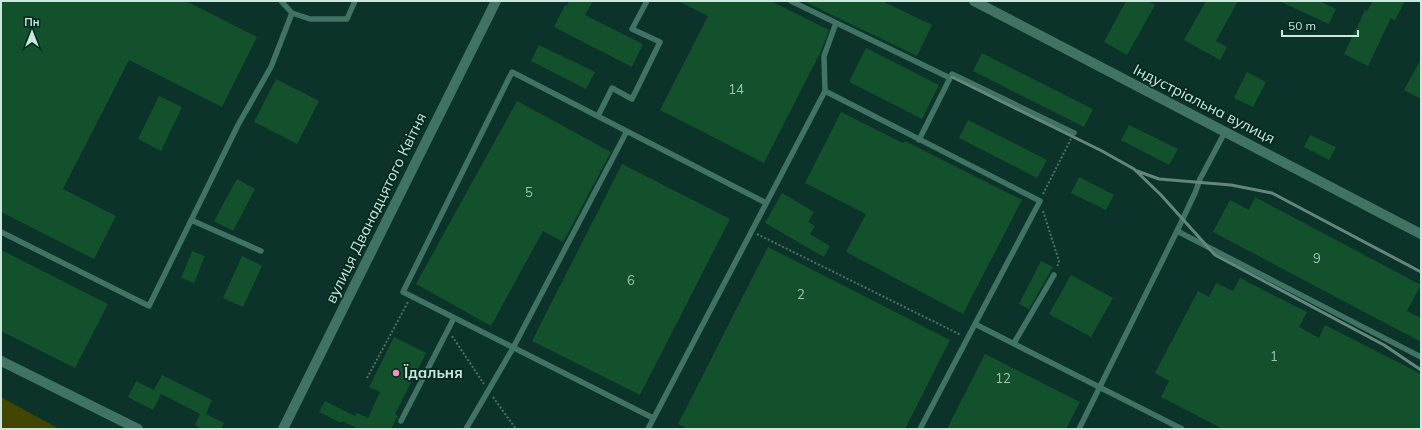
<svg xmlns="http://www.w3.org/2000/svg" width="1422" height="430" font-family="Mulish,sans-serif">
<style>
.green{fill:#424500}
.building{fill:#12512c}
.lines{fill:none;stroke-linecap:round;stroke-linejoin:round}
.path{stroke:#4d7067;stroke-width:2;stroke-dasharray:2 2;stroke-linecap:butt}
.service{stroke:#417364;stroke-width:5.5}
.minor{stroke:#417364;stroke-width:10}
.tertiary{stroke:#417364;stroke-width:10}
.rail{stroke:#65867d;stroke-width:3}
.poi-dot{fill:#fd8ebf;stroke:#00291f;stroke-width:1.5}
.labels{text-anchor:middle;stroke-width:3.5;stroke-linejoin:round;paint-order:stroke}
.number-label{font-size:13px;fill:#9fc2b2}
.street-label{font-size:15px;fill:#cee7de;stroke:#00291f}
.poi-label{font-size:15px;font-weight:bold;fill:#cee7de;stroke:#00291f;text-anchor:start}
</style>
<rect width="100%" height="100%" fill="#0b3329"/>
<path class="green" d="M 1,397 L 59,429 L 1,429 Z"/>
<path class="building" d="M 1,1 L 186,1 L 257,37 L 222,107 L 129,60 L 63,189 L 116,216 L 94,259 L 1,212 Z
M 569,1 L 593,1 L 585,15 L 643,44 L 632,67 L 554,27 L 565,5 L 567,6 Z
M 678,1 L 771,1 L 829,30 L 821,51 L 764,163 L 660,110 L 708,16 Z
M 803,1 L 882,1 L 932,25 L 917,56 Z
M 1126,1 L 1147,1 L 1155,5 L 1127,55 L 1104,42 Z
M 1206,1 L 1238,1 L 1216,41 L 1227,47 L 1220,60 L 1184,40 Z
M 1279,1 L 1320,1 L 1336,9 L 1329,24 Z
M 1373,1 L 1405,1 L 1395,20 L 1391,18 L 1368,66 L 1344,54 L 1365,10 L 1367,11 Z
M 539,45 L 595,72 L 586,89 L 531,61 Z
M 866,48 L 939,85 L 922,119 L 849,82 Z
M 982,53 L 1093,109 L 1084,127 L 973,71 Z
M 1421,59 L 1421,99 L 1404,90 Z
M 1247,72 L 1266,82 L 1253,107 L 1234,98 Z
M 276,79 L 319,101 L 297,144 L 254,122 Z
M 159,96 L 182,107 L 161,151 L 138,139 Z
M 517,101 L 611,152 L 563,242 L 543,231 L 491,326 L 416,284 Z
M 841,112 L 903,143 L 905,141 L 1022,200 L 963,314 L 846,252 L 866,214 L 805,183 Z
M 968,120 L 1047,160 L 1037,178 L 959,138 Z
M 1129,125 L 1178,149 L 1169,165 L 1121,140 Z
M 1310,135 L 1336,147 L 1329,160 L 1304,147 Z
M 622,164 L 730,219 L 640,395 L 532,341 Z
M 1079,177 L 1114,195 L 1106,210 L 1071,193 Z
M 237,179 L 255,189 L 233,231 L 214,221 Z
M 782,193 L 814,212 L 808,222 L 815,226 L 810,234 L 830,246 L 824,257 L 765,223 Z
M 1255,197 L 1421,285 L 1407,311 L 1421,318 L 1421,342 L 1213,232 L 1230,200 L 1249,210 Z
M 768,247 L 950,340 L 905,429 L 688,429 L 678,424 Z
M 1,250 L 108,304 L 75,368 L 1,331 Z
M 192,251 L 205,256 L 194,283 L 181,278 Z
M 242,256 L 262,266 L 243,307 L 223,298 Z
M 1041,261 L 1053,267 L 1029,309 L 1019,304 Z
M 1071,275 L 1113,298 L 1091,337 L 1049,314 Z
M 1240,278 L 1307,312 L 1299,327 L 1319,338 L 1325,325 L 1421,374 L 1421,429 L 1223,429 L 1161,397 L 1169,381 L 1155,373 L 1198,291 L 1209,297 L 1216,283 L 1233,291 Z
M 394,337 L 426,353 L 395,414 L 398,416 L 391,429 L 359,429 L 342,421 L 341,423 L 319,412 L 325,401 L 355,416 L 357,413 L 368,418 L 380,392 L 369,387 Z
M 985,354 L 1080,402 L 1066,429 L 947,429 Z
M 162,375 L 212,400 L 206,414 L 224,423 L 221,429 L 202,429 L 195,425 L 200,414 L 161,394 L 153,410 L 128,397 L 136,381 L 154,390 Z"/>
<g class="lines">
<path class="path" d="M 1043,194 L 1071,139
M 1043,211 L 1059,261 L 1057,268
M 757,234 L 961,335
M 452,336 L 484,384
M 367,378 L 408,302
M 493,397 L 516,429"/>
<path class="service" d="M 281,1 L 292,13 L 310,19 L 347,19 L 355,1
M 791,1 L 950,78
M 825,91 L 824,56 L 836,23
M 598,116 L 612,88 L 632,99 L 660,42 L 632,29 L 647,1
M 919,140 L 952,74 L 1074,133
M 191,220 L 261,251
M 1177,231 L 1195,193 L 1200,179 L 1225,132
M 1,232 L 149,306 L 238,125 L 271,67 L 292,13
M 1014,343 L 1054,275
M 653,418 L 403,292 L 512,72 L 766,203
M 401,421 L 454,318
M 466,429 L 513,348 L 627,131
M 648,429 L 825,91 L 1040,201 L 975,324 L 1182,429
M 920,429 L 975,324
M 1079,429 L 1177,231 L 1421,357"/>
<path class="minor" d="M 974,1 L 1421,234
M 283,429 L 496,1"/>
<path class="tertiary" d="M 1,361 L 138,429"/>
<path class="rail" d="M 952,77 L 1102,151 L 1134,169 L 1161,195 L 1215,255 L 1384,345 L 1421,370
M 1137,171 L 1159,179 L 1231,185 L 1272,193 L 1421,272"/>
</g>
<circle class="poi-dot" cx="396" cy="373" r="4"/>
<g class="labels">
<g class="number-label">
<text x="736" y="94">14</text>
<text x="529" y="197">5</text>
<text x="1317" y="263">9</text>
<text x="631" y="285">6</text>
<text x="801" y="299">2</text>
<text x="1274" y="361">1</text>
<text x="1003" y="383">12</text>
</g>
<g class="street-label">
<text transform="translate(1204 104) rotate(27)" y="5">Індустріальна вулиця</text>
<text transform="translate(376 208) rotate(-64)" y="5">вулиця Дванадцятого Квітня</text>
</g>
<g class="poi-label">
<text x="404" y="378">Їдальня</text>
</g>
</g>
<rect width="1422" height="430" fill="none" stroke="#cee7de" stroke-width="4"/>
<g transform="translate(32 32)" stroke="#00291f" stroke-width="3" paint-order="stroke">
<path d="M0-3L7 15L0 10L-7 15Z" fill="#cee7de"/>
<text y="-6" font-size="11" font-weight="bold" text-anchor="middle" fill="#cee7de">Пн</text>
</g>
<path d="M1282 30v6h76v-6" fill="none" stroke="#cee7de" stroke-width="2"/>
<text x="1288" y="30" font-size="12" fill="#cee7de" stroke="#00291f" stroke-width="3" paint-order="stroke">50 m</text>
</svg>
